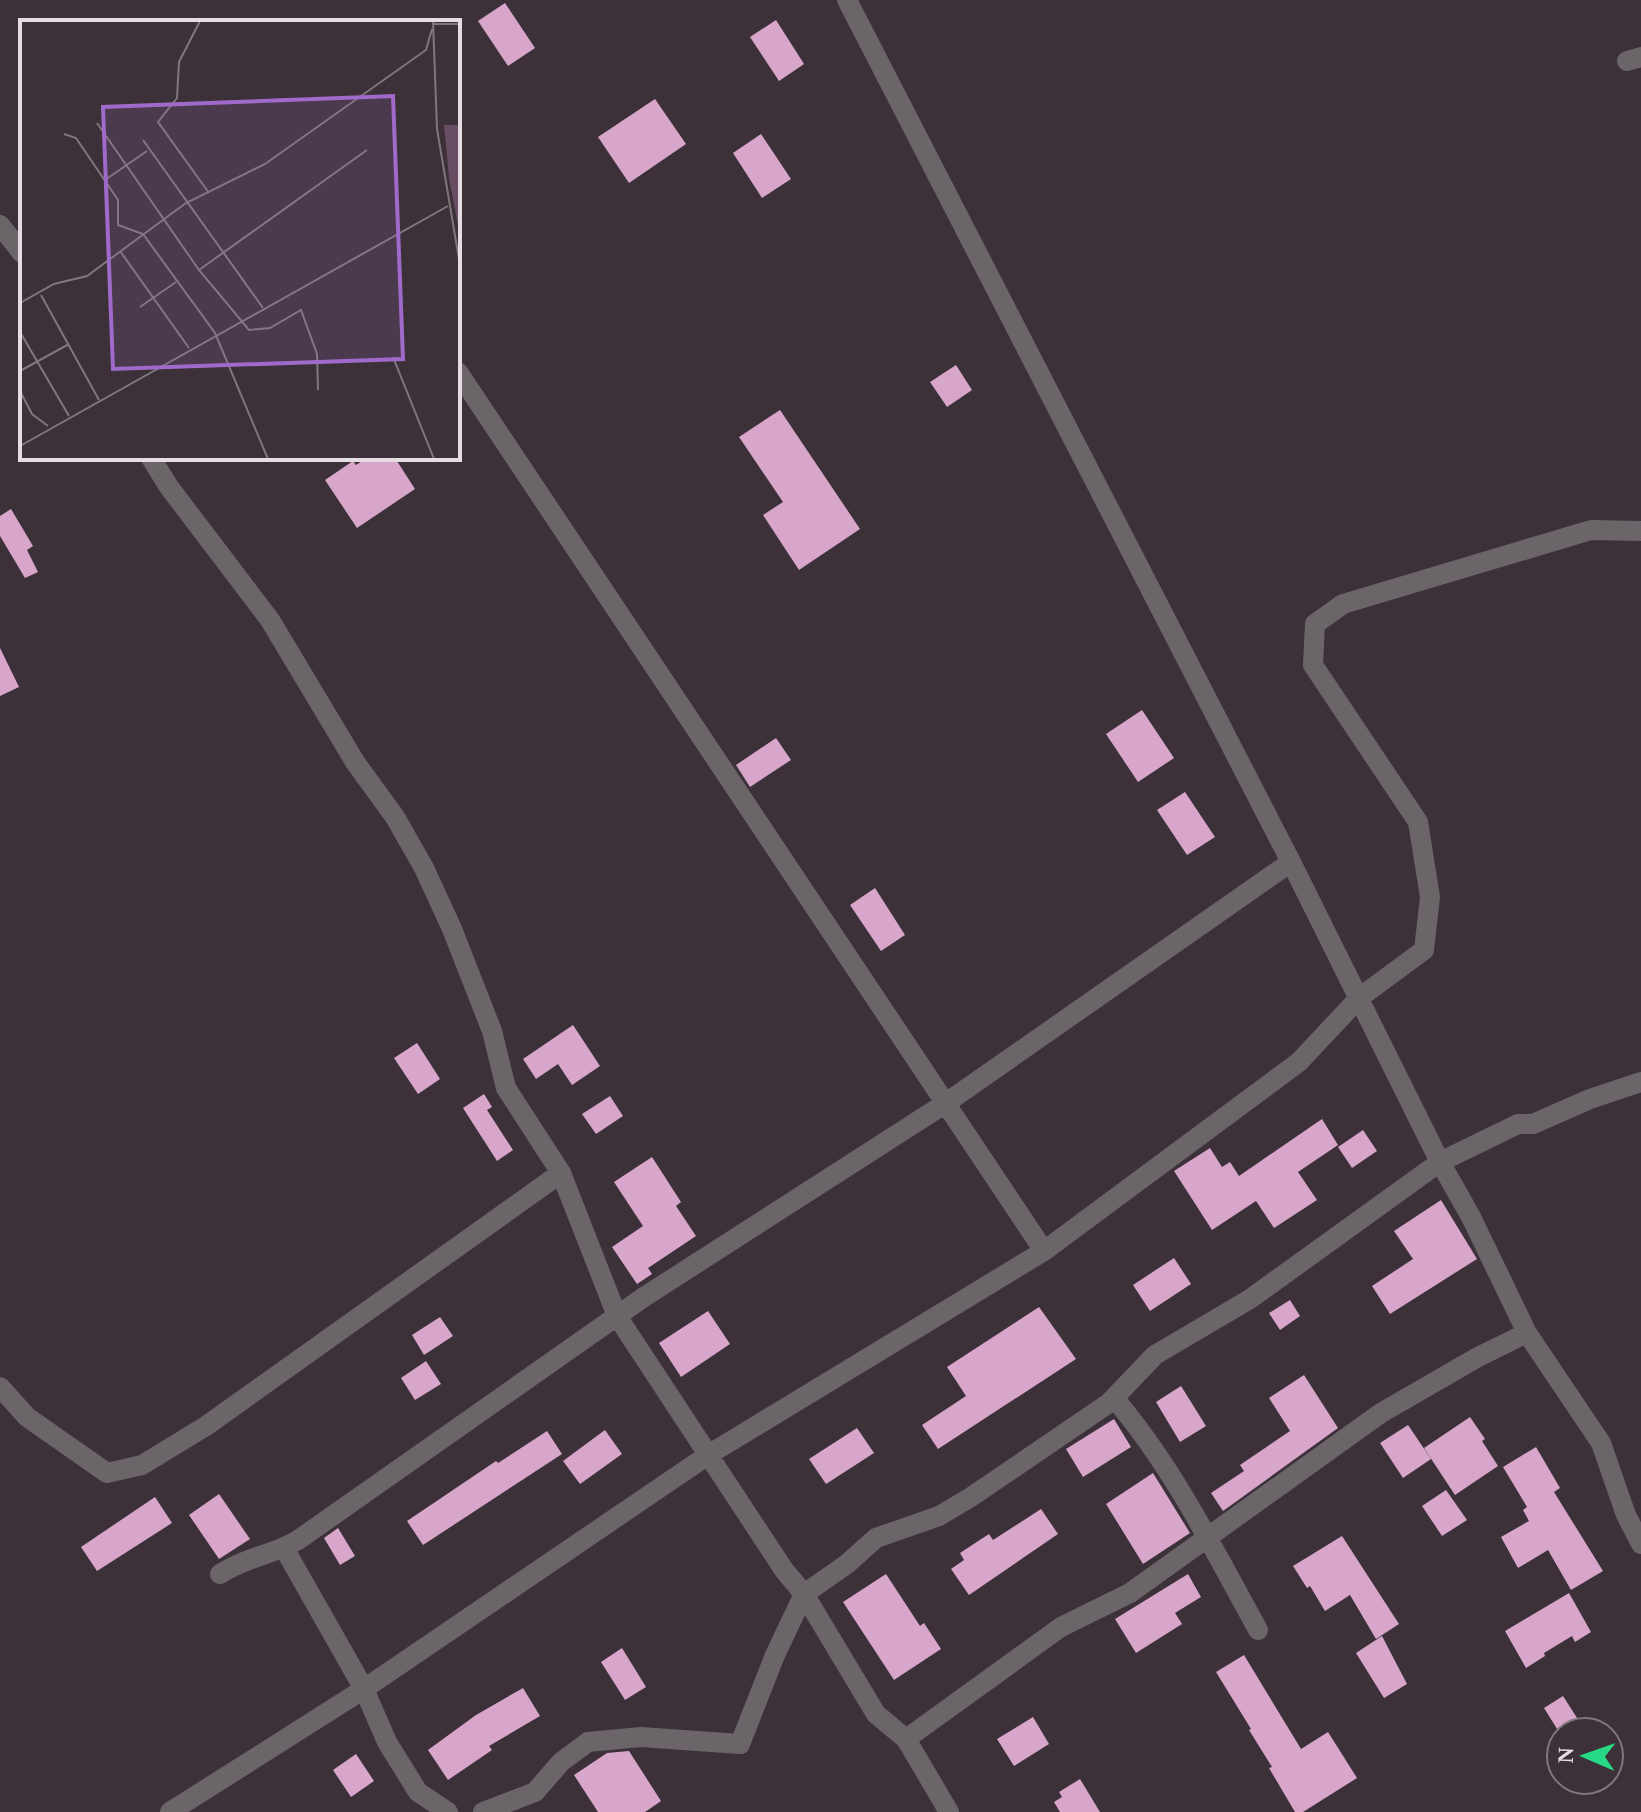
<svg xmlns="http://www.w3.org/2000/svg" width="1641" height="1812" font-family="Georgia,serif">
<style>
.building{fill:#d9a6cb}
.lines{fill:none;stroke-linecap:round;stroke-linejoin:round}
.minor{stroke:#6b6569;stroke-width:20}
.inset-road{fill:none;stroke:#80767d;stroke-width:2}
.view{fill:#a06acb;fill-opacity:0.15;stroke:#a06acb;stroke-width:4}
.inset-edge{fill:none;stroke:#e5dde2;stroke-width:4}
</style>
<rect width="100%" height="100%" fill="#3c3139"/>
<path class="building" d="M 505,3 L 535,48 L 508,66 L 478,21 Z
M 776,20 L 804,64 L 779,81 L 750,37 Z
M 655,99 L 686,144 L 629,183 L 598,137 Z
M 761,134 L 791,179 L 762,198 L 733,153 Z
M 956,365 L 972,390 L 947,407 L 930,382 Z
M 780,410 L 860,529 L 799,570 L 763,515 L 783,502 L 739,437 Z
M 367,458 L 395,458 L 415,489 L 357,528 L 325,480 L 353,461 L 356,465 Z
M 11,509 L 33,546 L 27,550 L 38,572 L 25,578 L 0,536 L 0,516 Z
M 0,648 L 19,687 L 0,696 Z
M 1142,710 L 1174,758 L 1138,782 L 1106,734 Z
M 776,738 L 791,760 L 750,787 L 736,765 Z
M 1185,792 L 1215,837 L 1187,855 L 1157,810 Z
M 875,888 L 905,935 L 881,951 L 850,905 Z
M 573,1025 L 600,1066 L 572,1085 L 558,1064 L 536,1079 L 523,1059 Z
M 417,1043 L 440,1079 L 418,1094 L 394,1058 Z
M 484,1094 L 492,1107 L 487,1110 L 513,1150 L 497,1161 L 463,1108 Z
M 610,1096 L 623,1116 L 596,1134 L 582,1114 Z
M 1322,1119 L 1338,1145 L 1298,1172 L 1317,1200 L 1274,1228 L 1256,1201 L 1212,1230 L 1174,1171 L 1210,1148 L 1222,1167 L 1230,1162 L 1239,1176 Z
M 1363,1130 L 1377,1151 L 1352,1168 L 1338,1147 Z
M 652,1157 L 681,1202 L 676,1206 L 696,1236 L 648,1268 L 652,1274 L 637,1284 L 612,1247 L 643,1226 L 614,1182 Z
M 1441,1200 L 1477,1259 L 1390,1314 L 1372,1286 L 1413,1259 L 1394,1231 Z
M 1174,1258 L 1191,1284 L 1150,1311 L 1133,1285 Z
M 1290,1300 L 1300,1316 L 1280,1330 L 1269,1313 Z
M 1039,1307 L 1076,1359 L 938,1449 L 922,1425 L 966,1396 L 947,1367 Z
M 708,1311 L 730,1344 L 681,1377 L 659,1343 Z
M 440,1317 L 453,1336 L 424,1355 L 412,1335 Z
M 426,1361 L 441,1384 L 415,1400 L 401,1378 Z
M 1304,1375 L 1338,1428 L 1223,1511 L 1211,1493 L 1244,1471 L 1240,1465 L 1290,1431 L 1269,1398 Z
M 1181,1386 L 1206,1426 L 1180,1442 L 1156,1402 Z
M 1470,1417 L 1485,1439 L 1482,1441 L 1498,1466 L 1455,1495 L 1424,1448 Z
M 1114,1419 L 1131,1447 L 1083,1477 L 1066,1449 Z
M 1408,1425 L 1431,1459 L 1403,1478 L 1380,1443 Z
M 857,1428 L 874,1453 L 826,1484 L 809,1459 Z
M 605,1430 L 622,1454 L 580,1484 L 563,1461 Z
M 547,1431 L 562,1454 L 423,1545 L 407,1521 L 496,1461 L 498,1463 Z
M 1536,1447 L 1560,1488 L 1554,1492 L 1603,1571 L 1571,1590 L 1548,1550 L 1518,1568 L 1501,1537 L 1529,1521 L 1523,1510 L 1527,1507 L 1503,1467 Z
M 1153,1473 L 1190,1533 L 1143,1564 L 1106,1504 Z
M 1446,1490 L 1467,1520 L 1442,1536 L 1422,1506 Z
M 219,1494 L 250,1539 L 219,1559 L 189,1515 Z
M 155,1497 L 172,1523 L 97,1571 L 81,1547 Z
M 1041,1509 L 1058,1534 L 969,1595 L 951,1569 L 964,1560 L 960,1553 L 989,1534 L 993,1540 Z
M 338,1528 L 355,1556 L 340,1565 L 324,1538 Z
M 1342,1536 L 1399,1624 L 1376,1639 L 1350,1595 L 1325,1611 L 1310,1586 L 1307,1588 L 1293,1566 Z
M 886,1574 L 920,1626 L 924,1623 L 941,1649 L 894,1680 L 843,1602 Z
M 1188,1574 L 1201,1597 L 1175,1613 L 1182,1624 L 1136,1653 L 1115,1619 Z
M 1569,1593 L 1591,1632 L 1575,1642 L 1572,1636 L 1544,1653 L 1545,1656 L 1526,1668 L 1505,1631 Z
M 1382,1636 L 1407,1684 L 1384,1698 L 1356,1653 Z
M 622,1648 L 646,1687 L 625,1700 L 601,1662 Z
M 1244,1655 L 1301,1749 L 1328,1732 L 1357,1778 L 1303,1812 L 1295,1812 L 1269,1768 L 1272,1767 L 1249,1730 L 1251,1729 L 1216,1672 Z
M 523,1688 L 540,1716 L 489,1746 L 492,1750 L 448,1780 L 428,1750 L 476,1715 Z
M 1563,1696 L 1586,1732 L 1559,1732 L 1544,1708 Z
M 1033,1717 L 1049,1744 L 1014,1766 L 997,1739 Z
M 629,1751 L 661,1801 L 645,1812 L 598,1812 L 574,1775 L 607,1753 Z
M 356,1754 L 374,1781 L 351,1797 L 333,1770 Z
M 1080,1779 L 1100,1812 L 1060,1812 L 1054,1802 L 1062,1797 L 1059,1792 Z"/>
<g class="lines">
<path class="minor" d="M 847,0 L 1291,862 L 1440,1162 L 1471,1217 L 1527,1333 L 1601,1443 L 1626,1515 L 1641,1544
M 1627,61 L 1641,57
M 0,225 L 22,253
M 458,372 L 1044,1251
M 151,458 L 169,487 L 270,620 L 355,762 L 395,817 L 424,868 L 452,929 L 492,1031 L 506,1088 L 561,1173 L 617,1316 L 784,1570 L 804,1594 L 876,1714 L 906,1739 L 949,1812
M 0,1387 L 27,1417 L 107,1473 L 142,1465 L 206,1426 L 561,1173
M 1114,1398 C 1173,1467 1214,1550 1258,1630
M 284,1548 L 364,1689 L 387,1742 L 418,1792 L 448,1812
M 220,1574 C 248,1556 271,1556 298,1540 L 644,1297 L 946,1103 L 1291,862
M 906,1739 L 1061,1627 L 1130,1593 L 1381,1413 L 1478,1357 L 1527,1333
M 170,1812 L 364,1689 L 708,1455 L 1044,1251 L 1299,1062 L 1359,998 L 1424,950 L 1430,897 L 1418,822 L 1313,665 L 1315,624 L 1343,604 L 1591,530 L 1641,531
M 483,1812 L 535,1792 L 561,1762 L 588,1742 L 641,1737 L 740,1744 L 775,1655 L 804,1594 L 847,1564 L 876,1538 L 939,1516 L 971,1497 L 1109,1403 L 1155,1355 L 1250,1299 L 1440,1162 L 1518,1124 L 1533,1124 L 1590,1099 L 1641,1082"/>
</g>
<g transform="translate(20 20)">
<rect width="440" height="440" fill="#3c3139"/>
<path d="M 424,105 L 440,105 L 440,216 L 429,158 Z" fill="#694d62"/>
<path class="inset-road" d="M 180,1 L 159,42 L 157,78 L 138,102 L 189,173M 413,1 L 417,109 L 440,245M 413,4 L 440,4M 77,103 L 179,250 L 229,310 L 250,308 L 281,290 L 297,334 L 298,370M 44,114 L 56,118 L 98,180 L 98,205 L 123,214 L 195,313 L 248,439M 123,120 L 243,288M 85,160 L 127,131M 100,231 L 169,328M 179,250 L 347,130M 21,275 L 79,380M 0,283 L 34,264 L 67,256 L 166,183 L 245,144 L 406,30 L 412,9M 120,287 L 156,262M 0,312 L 49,396M 373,337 L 414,439M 0,351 L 49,324M 0,371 L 12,394 L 28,406M 0,426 L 428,186"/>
<path class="view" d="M 373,76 L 383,339 L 93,349 L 83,87 Z"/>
<rect width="440" height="440" class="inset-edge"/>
</g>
<g transform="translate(1585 1756) rotate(272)"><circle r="38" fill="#3c3139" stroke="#80767d" stroke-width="2"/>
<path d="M0-6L14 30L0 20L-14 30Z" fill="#27d885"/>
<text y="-12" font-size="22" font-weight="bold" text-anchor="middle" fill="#e5dde2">N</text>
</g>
</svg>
